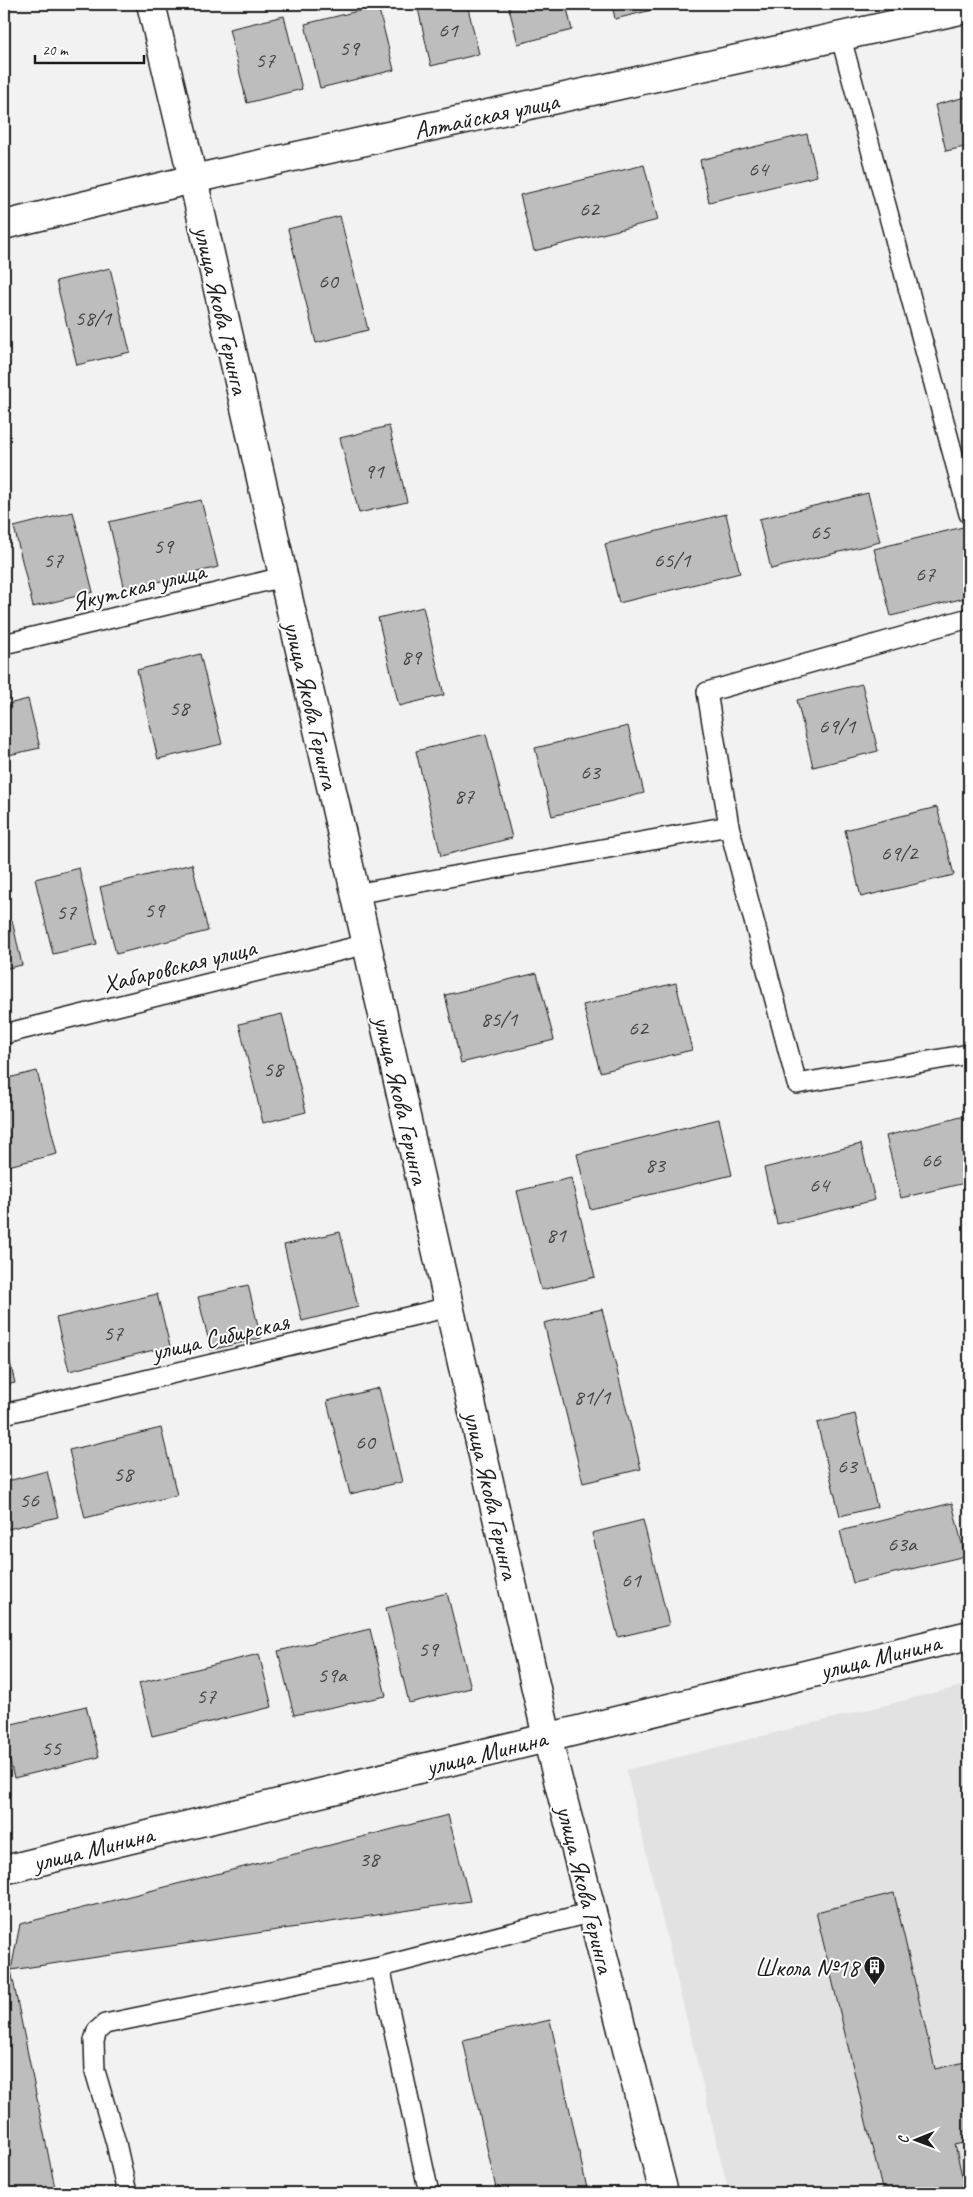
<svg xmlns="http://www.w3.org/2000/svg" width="973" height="2197" font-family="Caveat,sans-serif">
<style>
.built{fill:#e2e2e2}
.building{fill:#bdbdbd;stroke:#1c1c1c}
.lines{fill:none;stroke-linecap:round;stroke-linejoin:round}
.lane-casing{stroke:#1c1c1c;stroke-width:22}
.street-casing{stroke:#1c1c1c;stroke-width:31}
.secondary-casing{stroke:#1c1c1c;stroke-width:31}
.lane{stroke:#fff;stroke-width:19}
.street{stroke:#fff;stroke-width:28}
.secondary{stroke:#fff;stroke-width:28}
.labels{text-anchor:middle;stroke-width:4;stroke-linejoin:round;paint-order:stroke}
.number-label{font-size:22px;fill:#444}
.street-label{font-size:25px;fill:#1c1c1c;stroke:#fff}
.poi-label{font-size:25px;fill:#1c1c1c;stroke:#fff;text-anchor:end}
</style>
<rect width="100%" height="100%" fill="#f2f2f2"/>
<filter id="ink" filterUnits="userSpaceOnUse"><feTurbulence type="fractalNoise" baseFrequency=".02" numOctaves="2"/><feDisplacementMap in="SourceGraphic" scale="10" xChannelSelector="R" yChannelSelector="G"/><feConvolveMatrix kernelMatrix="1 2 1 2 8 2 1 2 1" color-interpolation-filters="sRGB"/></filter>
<g filter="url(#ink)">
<path class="built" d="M 969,1684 L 969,2193 L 729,2193 L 626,1770 Z"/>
<path class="building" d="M 417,4 L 467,4 L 479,54 L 431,66 Z
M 508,4 L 566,4 L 572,30 L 518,44 Z
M 612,4 L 659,4 L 660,8 L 615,19 Z
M 378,6 L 394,70 L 320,88 L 305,24 Z
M 284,16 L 302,89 L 247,103 L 229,29 Z
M 969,96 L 969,146 L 946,151 L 935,105 Z
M 807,134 L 817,176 L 709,202 L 700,160 Z
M 644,165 L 658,220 L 534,251 L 520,195 Z
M 340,216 L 368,330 L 316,343 L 288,229 Z
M 110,268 L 130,352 L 77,365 L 56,281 Z
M 389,426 L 407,502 L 359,513 L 340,438 Z
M 868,493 L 880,542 L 771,569 L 759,519 Z
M 201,500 L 218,567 L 125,590 L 109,522 Z
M 73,512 L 93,592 L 33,607 L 14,527 Z
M 726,514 L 740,573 L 619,603 L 605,544 Z
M 967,526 L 969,537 L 969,597 L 891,616 L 874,549 Z
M 423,607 L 444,695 L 399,706 L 378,618 Z
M 200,654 L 222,744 L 158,759 L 137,670 Z
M 862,684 L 878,751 L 813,767 L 797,700 Z
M 28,699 L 40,748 L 4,756 L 4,705 Z
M 628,726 L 644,793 L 552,816 L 535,748 Z
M 486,734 L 512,838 L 441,856 L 416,751 Z
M 937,807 L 954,875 L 861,897 L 845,830 Z
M 192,864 L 208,931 L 116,954 L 100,887 Z
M 79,868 L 97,944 L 53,954 L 35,879 Z
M 12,920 L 22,965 L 4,969 L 4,922 Z
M 537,973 L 554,1040 L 461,1063 L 445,995 Z
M 676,983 L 692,1050 L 600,1072 L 583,1005 Z
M 282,1014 L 306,1112 L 263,1123 L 239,1024 Z
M 37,1071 L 57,1154 L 4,1167 L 4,1079 Z
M 969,1115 L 969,1182 L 901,1198 L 886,1136 Z
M 719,1119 L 732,1175 L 590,1209 L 577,1154 Z
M 861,1144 L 875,1200 L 777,1224 L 764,1168 Z
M 571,1178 L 595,1277 L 541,1290 L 517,1191 Z
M 340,1232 L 358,1307 L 302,1321 L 284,1245 Z
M 248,1285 L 261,1338 L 211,1350 L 198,1297 Z
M 157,1294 L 170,1346 L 69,1371 L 56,1318 Z
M 602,1309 L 641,1469 L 583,1483 L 544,1323 Z
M 4,1337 L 15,1383 L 4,1385 Z
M 379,1388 L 402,1482 L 350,1494 L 327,1401 Z
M 855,1414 L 877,1507 L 840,1516 L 817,1423 Z
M 161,1428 L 177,1495 L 85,1518 L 69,1450 Z
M 47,1471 L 58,1517 L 4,1530 L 4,1482 Z
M 952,1503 L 965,1556 L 853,1583 L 840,1531 Z
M 643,1520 L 669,1625 L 618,1637 L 592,1533 Z
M 447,1593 L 471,1688 L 409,1703 L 386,1608 Z
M 370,1629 L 386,1696 L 294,1715 L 278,1651 Z
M 259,1654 L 272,1707 L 152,1736 L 139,1683 Z
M 86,1706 L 99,1757 L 14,1778 L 4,1737 L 4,1726 Z
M 448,1815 L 470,1901 L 11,1970 L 20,1924 Z
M 894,1893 L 935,2069 L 969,2061 L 969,2142 L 955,2145 L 966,2193 L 883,2193 L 816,1912 Z
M 11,1970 L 56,2193 L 4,2193 L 4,1972 Z
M 550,2020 L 588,2193 L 497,2193 L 463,2040 Z"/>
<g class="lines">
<defs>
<path id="lane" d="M 841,38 L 969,514
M 4,644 L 283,577
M 729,826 L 707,692 L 969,618
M 355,894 L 729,826 L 797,1084 L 969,1054
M 4,1034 L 367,944
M 4,1414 L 449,1307
M 380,1967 L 429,2193
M 127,2193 L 116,2143 L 95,2071 L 94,2041 L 97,2031 L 105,2024 L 380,1967 L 592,1912"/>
<path id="street" d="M 4,225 L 193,179 L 969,8
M 4,1870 L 969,1635"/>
<path id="secondary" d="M 151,4 L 193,179 L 547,1737 L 664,2193"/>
</defs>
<use href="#lane" class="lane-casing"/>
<use href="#street" class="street-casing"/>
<use href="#secondary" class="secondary-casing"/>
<use href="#lane" class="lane"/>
<use href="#street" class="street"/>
<use href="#secondary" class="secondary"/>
</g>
</g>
<defs>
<symbol id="building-pin" viewBox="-11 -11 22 30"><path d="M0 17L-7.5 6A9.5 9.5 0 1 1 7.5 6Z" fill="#1c1c1c" stroke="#fff"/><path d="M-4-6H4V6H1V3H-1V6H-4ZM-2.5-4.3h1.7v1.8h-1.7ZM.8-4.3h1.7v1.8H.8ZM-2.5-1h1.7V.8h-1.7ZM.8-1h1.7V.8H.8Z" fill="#fff"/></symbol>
</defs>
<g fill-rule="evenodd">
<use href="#building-pin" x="862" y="1954" width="25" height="34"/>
</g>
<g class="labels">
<g class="number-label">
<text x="448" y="37">61</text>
<text x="349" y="55">59</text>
<text x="265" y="67">57</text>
<text x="758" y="176">64</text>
<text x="589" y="216">62</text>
<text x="328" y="288">60</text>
<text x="93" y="325">58/1</text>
<text x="374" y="478">91</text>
<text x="820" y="539">65</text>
<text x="163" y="553">59</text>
<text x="53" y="567">57</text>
<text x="672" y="567">65/1</text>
<text x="925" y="581">67</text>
<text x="411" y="664">89</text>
<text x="179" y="715">58</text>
<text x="837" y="733">69/1</text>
<text x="590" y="779">63</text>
<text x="464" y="803">87</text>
<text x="899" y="860">69/2</text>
<text x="154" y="917">59</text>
<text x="66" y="919">57</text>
<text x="499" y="1026">85/1</text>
<text x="638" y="1035">62</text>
<text x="273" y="1076">58</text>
<text x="931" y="1167">66</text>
<text x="655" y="1172">83</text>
<text x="819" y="1192">64</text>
<text x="556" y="1242">81</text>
<text x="113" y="1340">57</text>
<text x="592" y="1404">81/1</text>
<text x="365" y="1449">60</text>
<text x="847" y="1473">63</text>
<text x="123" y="1481">58</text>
<text x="29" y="1507">56</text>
<text x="902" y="1551">63а</text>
<text x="631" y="1587">61</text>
<text x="428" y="1656">59</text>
<text x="332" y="1682">59а</text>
<text x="206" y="1703">57</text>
<text x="51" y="1755">55</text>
<text x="369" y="1866">38</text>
</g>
<g class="street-label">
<text transform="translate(486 115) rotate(-12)" y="9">Алтайская улица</text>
<text transform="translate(222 310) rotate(77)" y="9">улица Якова Геринга</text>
<text transform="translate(138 586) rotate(-14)" y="9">Якутская улица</text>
<text transform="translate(312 705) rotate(77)" y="9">улица Якова Геринга</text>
<text transform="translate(179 965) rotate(-14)" y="9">Хабаровская улица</text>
<text transform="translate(402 1100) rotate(77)" y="9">улица Якова Геринга</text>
<text transform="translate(220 1336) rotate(-13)" y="9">улица Сибирская</text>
<text transform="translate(492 1495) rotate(77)" y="9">улица Якова Геринга</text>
<text transform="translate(880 1656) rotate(-14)" y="9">улица Минина</text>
<text transform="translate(486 1752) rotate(-14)" y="9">улица Минина</text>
<text transform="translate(93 1848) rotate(-14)" y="9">улица Минина</text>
<text transform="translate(586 1889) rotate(76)" y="9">улица Якова Геринга</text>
</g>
<g class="poi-label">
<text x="859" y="1976">Школа №18</text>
</g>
</g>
<rect width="973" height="2197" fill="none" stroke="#fff" stroke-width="20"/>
<rect x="10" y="10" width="953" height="2177" fill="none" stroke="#1c1c1c" stroke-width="2" filter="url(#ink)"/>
<g transform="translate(916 2140) rotate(269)" stroke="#ffffff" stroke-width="4" paint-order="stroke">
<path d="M0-4L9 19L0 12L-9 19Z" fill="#1c1c1c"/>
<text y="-8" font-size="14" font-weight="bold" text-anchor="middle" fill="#1c1c1c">С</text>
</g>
<path d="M35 55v8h109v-8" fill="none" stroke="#1c1c1c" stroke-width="2.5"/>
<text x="42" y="55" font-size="15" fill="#1c1c1c" stroke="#ffffff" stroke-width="4" paint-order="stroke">20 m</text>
</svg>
